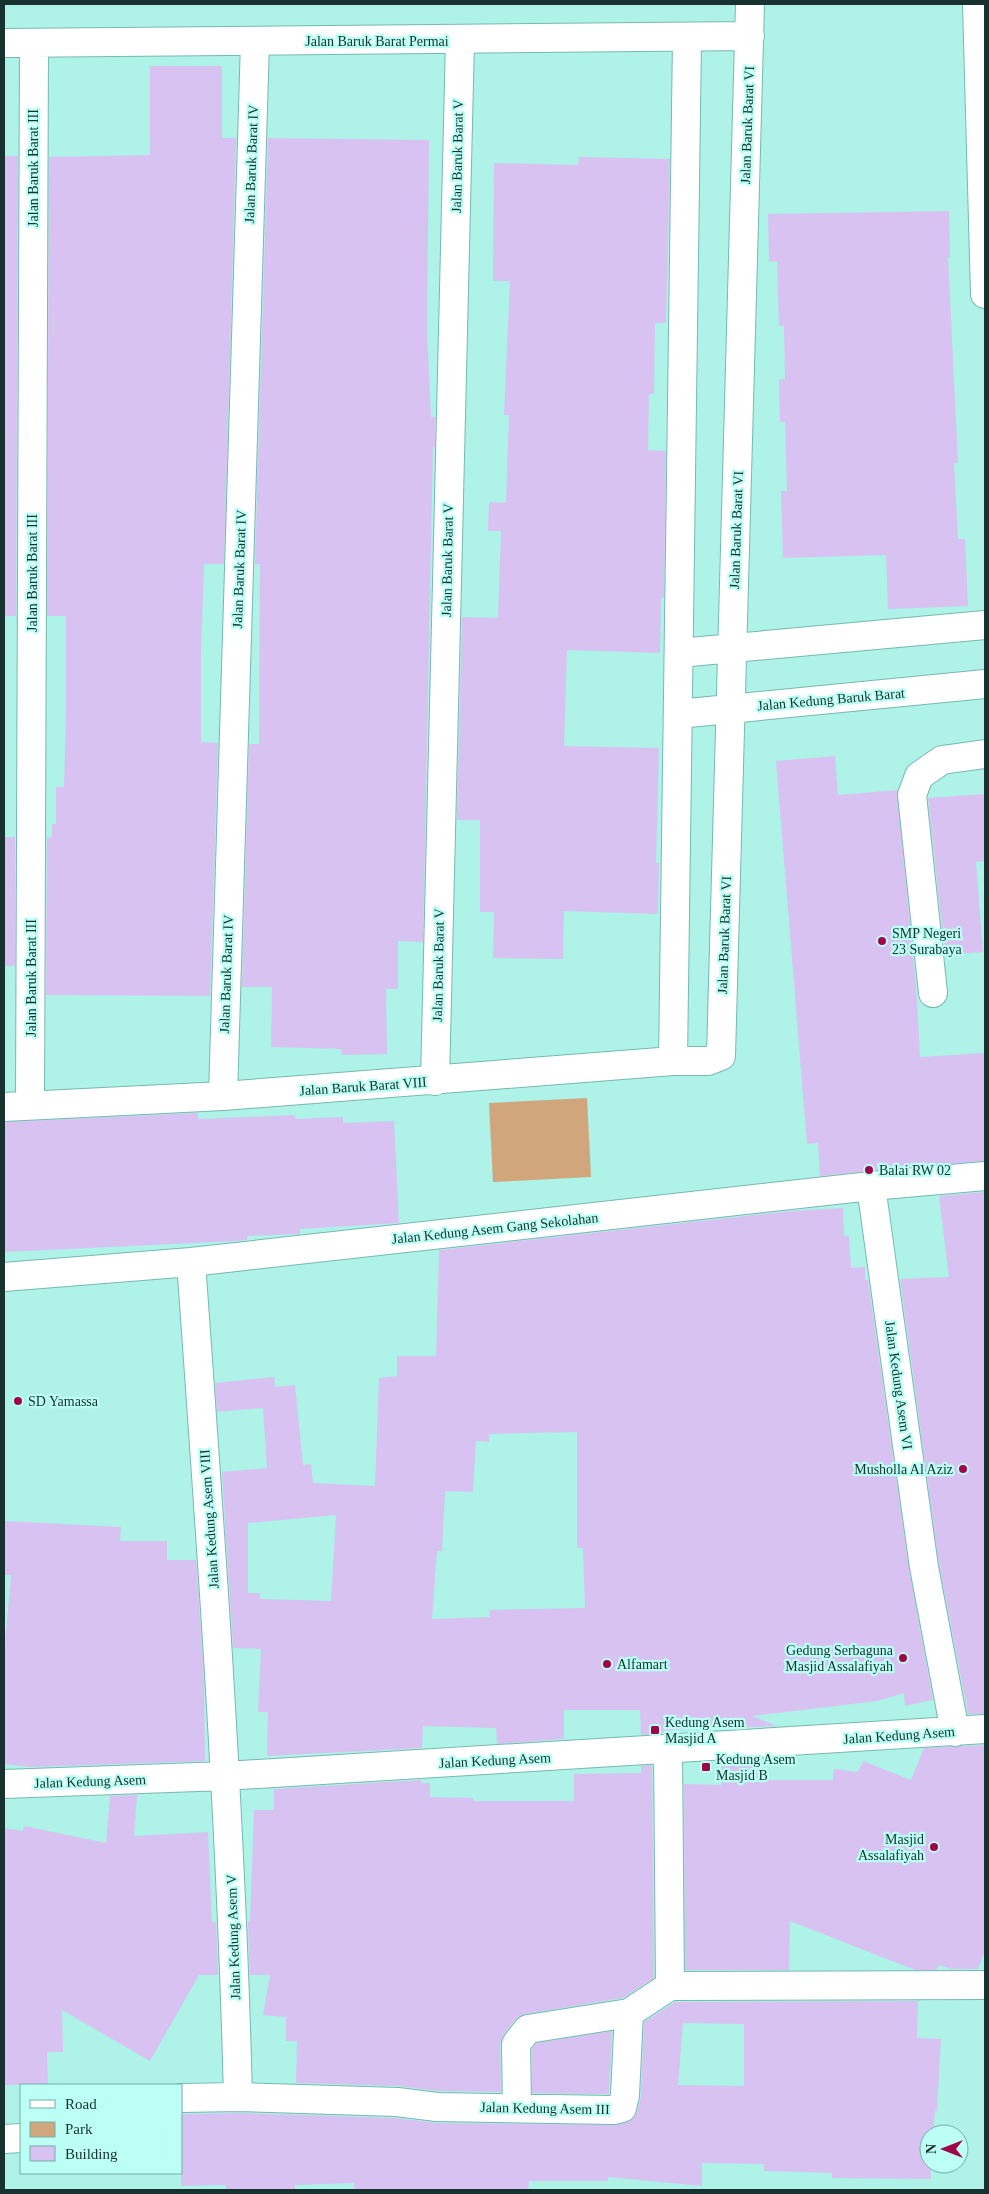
<svg xmlns="http://www.w3.org/2000/svg" width="989" height="2194" font-family="Georgia,serif">
<style>
.green{fill:#d1a67d}
.building{fill:#d8c2f2;fill-rule:evenodd}
.lines{fill:none;stroke-linecap:round;stroke-linejoin:round}
.minor-casing{stroke:#77b9b0;stroke-width:30}
.minor{stroke:#fff;stroke-width:28}
.poi-dot{fill:#a00549;stroke:#bbfff5;stroke-width:2}
.labels{text-anchor:middle;stroke-width:4.5;stroke-linejoin:round;paint-order:stroke}
.street-label{font-size:14px;fill:#17322f;stroke:#bbfff5}
.poi-label{font-size:14px;fill:#17322f;stroke:#bbfff5;text-anchor:start}
</style>
<rect width="100%" height="100%" fill="#aef2e8"/>
<path class="green" d="M 587,1098 L 591,1177 L 493,1182 L 489,1103 Z"/>
<path class="building" d="M 150,66 L 222,66 L 222,138 L 236,138 L 224,564 L 204,564 L 201,654 L 201,742 L 218,743 L 210,996 L 46,995 L 47,837 L 52,838 L 52,824 L 56,824 L 56,787 L 64,787 L 66,714 L 66,616 L 47,616 L 49,157 L 150,155 Z
M 268,138 L 429,140 L 427,332 L 431,417 L 435,417 L 435,447 L 433,447 L 423,942 L 398,941 L 398,989 L 386,989 L 387,1054 L 342,1055 L 341,1049 L 271,1047 L 272,987 L 242,987 L 249,744 L 259,744 L 260,564 L 255,564 Z
M 4,156 L 18,156 L 16,616 L 4,616 Z
M 579,157 L 670,159 L 666,323 L 655,323 L 654,394 L 649,394 L 648,450 L 666,451 L 664,598 L 661,598 L 660,653 L 567,650 L 564,746 L 659,748 L 656,863 L 659,863 L 658,914 L 564,911 L 563,959 L 493,958 L 494,912 L 480,912 L 480,820 L 457,820 L 462,617 L 498,618 L 501,531 L 488,531 L 489,502 L 506,503 L 509,415 L 504,415 L 510,281 L 493,281 L 494,163 L 578,165 Z
M 949,211 L 950,257 L 948,257 L 958,463 L 954,463 L 958,539 L 965,539 L 968,606 L 888,609 L 886,555 L 783,558 L 781,491 L 787,491 L 785,422 L 780,422 L 779,380 L 785,379 L 784,326 L 779,326 L 777,261 L 769,262 L 768,214 Z
M 835,756 L 838,795 L 897,790 L 916,985 L 920,1057 L 985,1053 L 985,1161 L 820,1176 L 818,1143 L 807,1144 L 776,761 Z
M 985,794 L 985,861 L 976,862 L 983,952 L 945,955 L 928,798 Z
M 4,837 L 15,837 L 15,966 L 4,966 Z
M 198,1113 L 198,1119 L 295,1115 L 295,1119 L 343,1117 L 343,1123 L 394,1121 L 399,1223 L 300,1229 L 300,1234 L 247,1236 L 247,1240 L 236,1241 L 4,1252 L 4,1122 Z
M 985,1192 L 985,1714 L 968,1714 L 939,1564 L 900,1279 L 949,1277 L 939,1196 Z
M 843,1208 L 844,1236 L 849,1236 L 851,1268 L 865,1267 L 865,1280 L 868,1280 L 909,1569 L 933,1700 L 905,1706 L 904,1693 L 877,1701 L 752,1716 L 777,1726 L 669,1730 L 669,1733 L 641,1735 L 640,1710 L 564,1710 L 564,1739 L 497,1744 L 496,1728 L 423,1726 L 422,1748 L 267,1756 L 268,1712 L 258,1712 L 261,1649 L 233,1648 L 222,1472 L 267,1468 L 263,1408 L 217,1412 L 215,1383 L 274,1377 L 275,1387 L 295,1385 L 303,1465 L 311,1464 L 313,1483 L 375,1486 L 379,1378 L 397,1376 L 397,1356 L 436,1356 L 439,1250 L 791,1211 ZM 577,1432 L 577,1548 L 583,1548 L 585,1608 L 489,1610 L 490,1617 L 432,1619 L 437,1551 L 442,1551 L 445,1491 L 473,1492 L 476,1441 L 489,1442 L 489,1434 ZM 336,1515 L 331,1601 L 260,1599 L 260,1593 L 248,1593 L 248,1523 Z
M 4,1521 L 121,1527 L 120,1541 L 167,1541 L 167,1560 L 196,1560 L 204,1677 L 205,1761 L 30,1767 L 4,1764 L 4,1656 L 11,1575 L 4,1575 Z
M 985,1745 L 985,1950 L 978,1969 L 951,1969 L 939,1965 L 936,1970 L 915,1970 L 790,1921 L 789,1970 L 685,1970 L 684,1784 L 721,1785 L 722,1761 L 760,1759 L 760,1780 L 833,1780 L 834,1769 L 858,1772 L 863,1761 L 911,1780 L 924,1748 Z
M 652,1765 L 654,1978 L 623,1998 L 526,2014 L 516,2019 L 504,2034 L 500,2044 L 501,2092 L 438,2091 L 398,2086 L 296,2083 L 297,2041 L 286,2041 L 286,2017 L 263,2015 L 270,1975 L 250,1975 L 248,1922 L 250,1922 L 254,1810 L 274,1810 L 274,1789 L 421,1780 L 421,1783 L 430,1783 L 430,1797 L 473,1798 L 473,1801 L 574,1801 L 574,1774 L 641,1773 L 641,1766 Z
M 137,1795 L 134,1836 L 208,1832 L 212,1922 L 216,1922 L 218,1975 L 199,1975 L 150,2061 L 62,2010 L 63,2052 L 47,2052 L 48,2085 L 4,2085 L 4,1828 L 23,1831 L 24,1826 L 106,1843 L 110,1796 Z
M 918,2001 L 917,2038 L 941,2039 L 937,2111 L 935,2111 L 933,2134 L 929,2134 L 931,2179 L 832,2178 L 832,2173 L 764,2171 L 764,2164 L 702,2163 L 702,2186 L 608,2177 L 608,2181 L 529,2181 L 528,2190 L 354,2190 L 354,2183 L 295,2185 L 295,2190 L 226,2190 L 226,2185 L 181,2186 L 181,2114 L 240,2113 L 396,2118 L 437,2123 L 616,2125 L 633,2119 L 637,2112 L 641,2096 L 644,2022 L 675,2002 ZM 683,2023 L 744,2024 L 744,2086 L 678,2085 Z
M 612,2031 L 609,2094 L 532,2093 L 532,2049 L 536,2043 Z"/>
<g class="lines">
<defs>
<path id="minor" d="M 977,4 L 985,294
M 4,43 L 750,36
M 679,653 L 985,625
M 678,714 L 985,684
M 933,993 L 912,795 L 919,776 L 942,760 L 985,754
M 673,1061 L 687,38
M 435,1081 L 460,40
M 223,1096 L 255,42
M 30,1104 L 34,43
M 4,1107 L 223,1096 L 673,1061 L 708,1061 L 721,1056 L 750,4
M 871,1186 L 924,1567 L 955,1732
M 191,1262 C 211,1540 231,1819 238,2097
M 4,1277 L 191,1262 L 871,1186 L 985,1176
M 668,1750 L 670,1986
M 4,1784 L 225,1776 L 985,1729
M 670,1986 L 985,1985
M 181,2098 L 238,2097 L 397,2102 L 437,2107 L 613,2110 L 622,2108 L 625,2095 L 629,2013 L 670,1986
M 517,2108 L 516,2044 L 528,2029 L 629,2013
M 4,2139 L 21,2138"/>
</defs>
<use href="#minor" class="minor-casing"/>
<use href="#minor" class="minor"/>
</g>
<g class="poi-dot">
<circle cx="882" cy="941" r="5"/>
<circle cx="869" cy="1170" r="5"/>
<circle cx="18" cy="1401" r="5"/>
<circle cx="963" cy="1469" r="5"/>
<circle cx="903" cy="1658" r="5"/>
<circle cx="607" cy="1664" r="5"/>
<rect x="650" y="1725" width="10" height="10" rx="2.5"/>
<rect x="701" y="1762" width="10" height="10" rx="2.5"/>
<circle cx="934" cy="1847" r="5"/>
</g>
<g class="labels">
<g class="street-label">
<text x="377" y="46">Jalan Baruk Barat Permai</text>
<text transform="translate(747 125) rotate(-88)" y="5">Jalan Baruk Barat VI</text>
<text transform="translate(457 156) rotate(-89)" y="5">Jalan Baruk Barat V</text>
<text transform="translate(251 164) rotate(-88)" y="5">Jalan Baruk Barat IV</text>
<text transform="translate(33 168) rotate(-90)" y="5">Jalan Baruk Barat III</text>
<text transform="translate(736 530) rotate(-88)" y="5">Jalan Baruk Barat VI</text>
<text transform="translate(447 560) rotate(-89)" y="5">Jalan Baruk Barat V</text>
<text transform="translate(239 569) rotate(-88)" y="5">Jalan Baruk Barat IV</text>
<text transform="translate(32 573) rotate(-90)" y="5">Jalan Baruk Barat III</text>
<text transform="translate(831 699) rotate(-5)" y="5">Jalan Kedung Baruk Barat</text>
<text transform="translate(724 935) rotate(-88)" y="5">Jalan Baruk Barat VI</text>
<text transform="translate(438 965) rotate(-89)" y="5">Jalan Baruk Barat V</text>
<text transform="translate(226 974) rotate(-88)" y="5">Jalan Baruk Barat IV</text>
<text transform="translate(31 978) rotate(-90)" y="5">Jalan Baruk Barat III</text>
<text transform="translate(363 1086) rotate(-4)" y="5">Jalan Baruk Barat VIII</text>
<text transform="translate(495 1228) rotate(-6)" y="5">Jalan Kedung Asem Gang Sekolahan</text>
<text transform="translate(899 1385) rotate(82)" y="5">Jalan Kedung Asem VI</text>
<text transform="translate(209 1519) rotate(-94)" y="5">Jalan Kedung Asem VIII</text>
<text transform="translate(899 1735) rotate(-4)" y="5">Jalan Kedung Asem</text>
<text transform="translate(495 1760) rotate(-3)" y="5">Jalan Kedung Asem</text>
<text transform="translate(90 1781) rotate(-2)" y="5">Jalan Kedung Asem</text>
<text transform="translate(233 1937) rotate(-92)" y="5">Jalan Kedung Asem V</text>
<text transform="translate(545 2108) rotate(1)" y="5">Jalan Kedung Asem III</text>
</g>
<g class="poi-label">
<text x="892" y="938">SMP Negeri<tspan x="892" dy="16">23 Surabaya</tspan></text>
<text x="879" y="1175">Balai RW 02</text>
<text x="28" y="1406">SD Yamassa</text>
<text x="953" y="1474" text-anchor="end">Musholla Al Aziz</text>
<text x="893" y="1655" text-anchor="end">Gedung Serbaguna<tspan x="893" dy="16">Masjid Assalafiyah</tspan></text>
<text x="617" y="1669">Alfamart</text>
<text x="665" y="1727">Kedung Asem<tspan x="665" dy="16">Masjid A</tspan></text>
<text x="716" y="1764">Kedung Asem<tspan x="716" dy="16">Masjid B</tspan></text>
<text x="924" y="1844" text-anchor="end">Masjid<tspan x="924" dy="16">Assalafiyah</tspan></text>
</g>
</g>
<rect width="989" height="2194" fill="none" stroke="#17322f" stroke-width="10"/>
<rect x="20" y="2084" width="162" height="90" fill="#bbfff5" stroke="#79ada6"/>
<rect x="30" y="2100" width="25" height="8" fill="#ffffff" stroke="#79ada6"/>
<text x="65" y="2109" font-size="15" fill="#17322f">Road</text>
<rect x="30" y="2122" width="25" height="15" fill="#d1a67d" stroke="#79ada6"/>
<text x="65" y="2134" font-size="15" fill="#17322f">Park</text>
<rect x="30" y="2146" width="25" height="15" fill="#d8c2f2" stroke="#79ada6"/>
<text x="65" y="2159" font-size="15" fill="#17322f">Building</text>
<g transform="translate(944 2149) rotate(270)"><circle r="24" fill="#bbfff5" stroke="#79ada6"/>
<path d="M0-4L9 19L0 12L-9 19Z" fill="#a00549"/>
<text y="-8" font-size="14" font-weight="bold" text-anchor="middle" fill="#17322f">N</text>
</g>
</svg>
